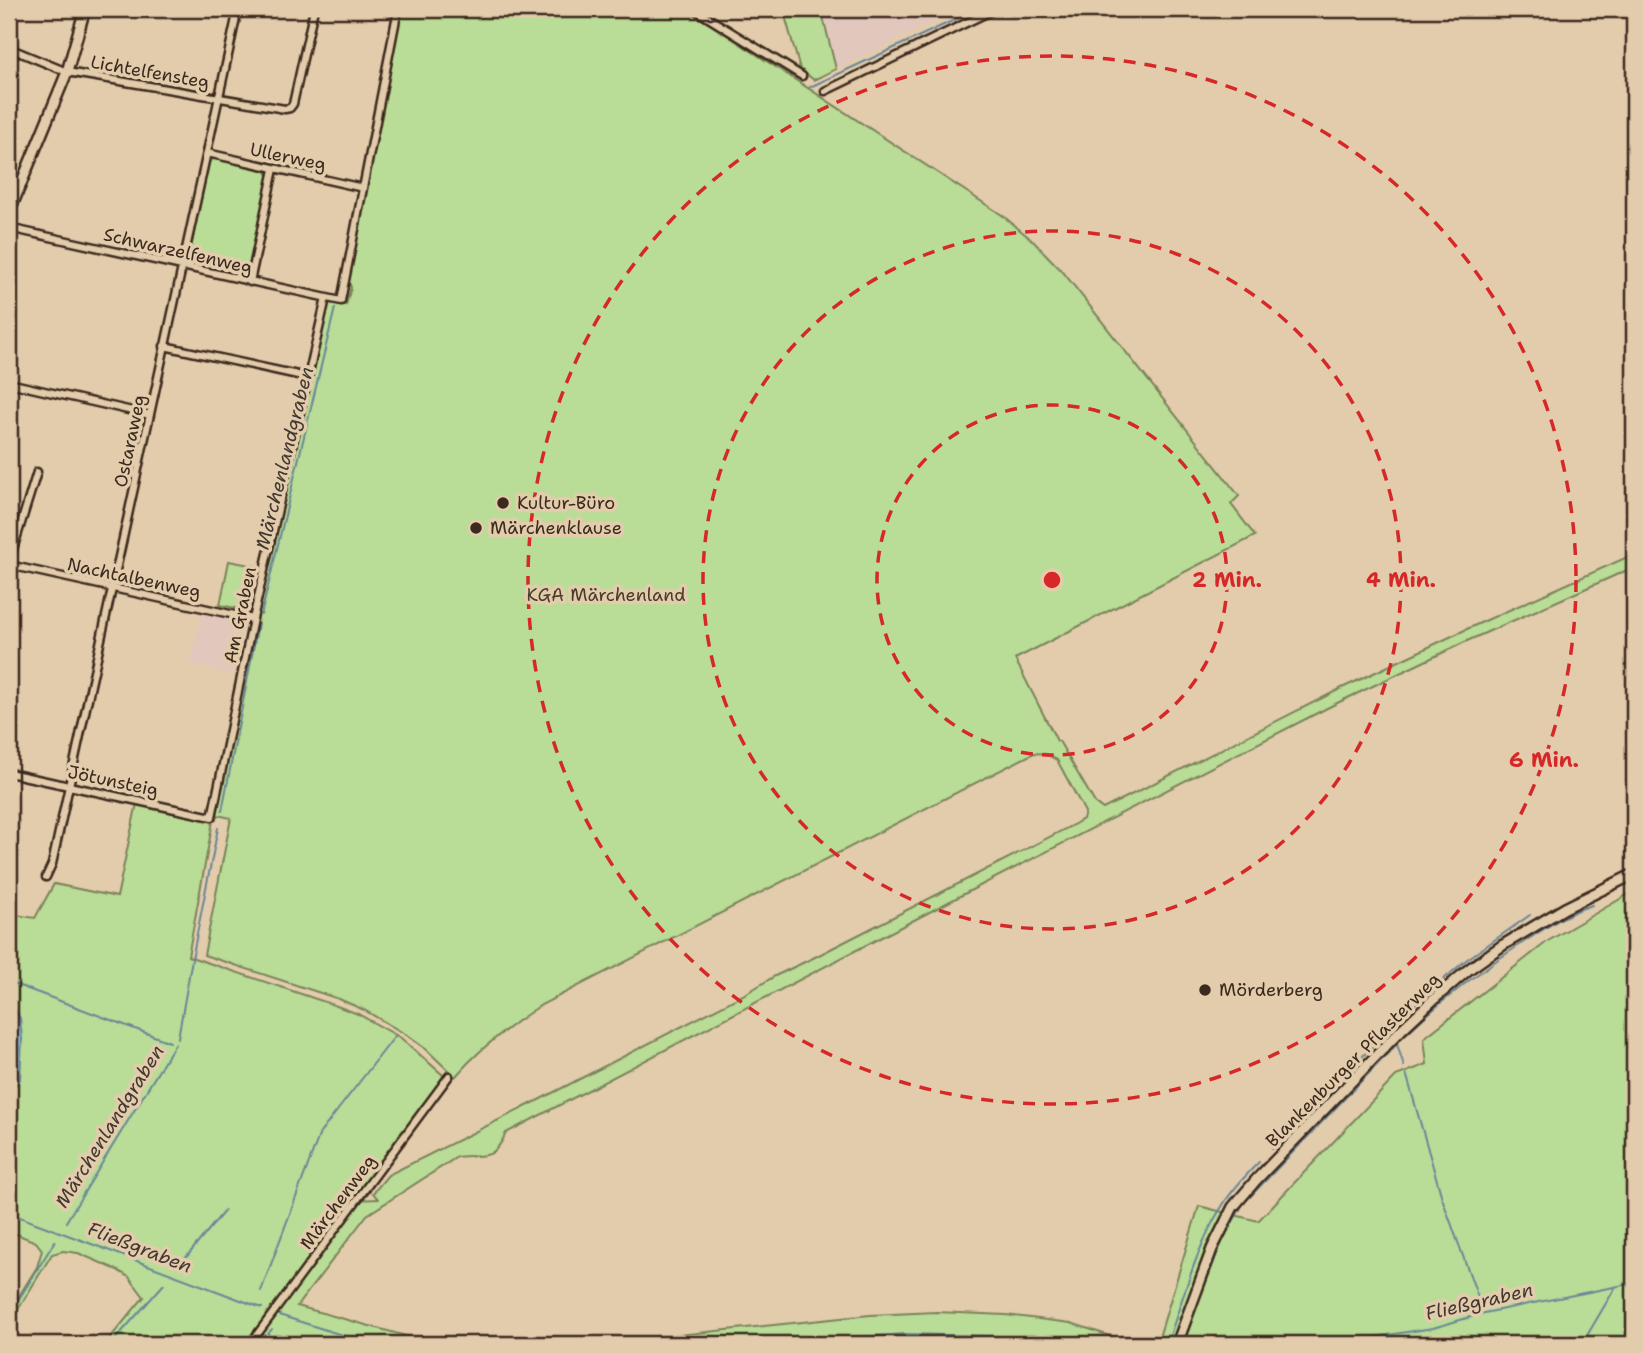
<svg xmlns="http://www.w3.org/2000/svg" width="1643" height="1353" font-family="'Shantell Sans',sans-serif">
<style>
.built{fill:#e2c7bd}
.green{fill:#b9dc96;stroke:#7a835a;stroke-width:2}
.water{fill:#8ac3e9;stroke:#6a8698;stroke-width:2}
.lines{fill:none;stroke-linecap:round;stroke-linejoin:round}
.shore{stroke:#5b676f;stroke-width:2}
.stream{stroke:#6a8698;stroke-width:2}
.street-casing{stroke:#3b2a1e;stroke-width:11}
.secondary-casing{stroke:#3b2a1e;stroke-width:14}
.street{stroke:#e3ccac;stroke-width:6}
.secondary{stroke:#e3ccac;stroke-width:9}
.ring{fill:none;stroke:#d62828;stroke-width:3.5;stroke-dasharray:12 9}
.poi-dot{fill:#3b2a1e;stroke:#e3ccac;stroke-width:2.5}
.labels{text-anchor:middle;stroke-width:7;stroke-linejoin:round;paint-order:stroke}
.street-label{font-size:18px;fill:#3b2a1e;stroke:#e3ccac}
.poi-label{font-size:18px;fill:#3b2a1e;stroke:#e3ccac;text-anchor:start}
.park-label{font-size:18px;fill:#483c2a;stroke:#e3ccac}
.water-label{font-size:19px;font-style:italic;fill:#433932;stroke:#e3ccac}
.centre{fill:#d62828;stroke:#e3ccac;stroke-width:3.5}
.ring-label{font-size:21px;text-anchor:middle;font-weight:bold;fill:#d62828;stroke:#e3ccac;stroke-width:7;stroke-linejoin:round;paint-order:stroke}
</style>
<rect width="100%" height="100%" fill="#e3ccac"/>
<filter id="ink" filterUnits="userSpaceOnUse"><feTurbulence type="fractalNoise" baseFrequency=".0143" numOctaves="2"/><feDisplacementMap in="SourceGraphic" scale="14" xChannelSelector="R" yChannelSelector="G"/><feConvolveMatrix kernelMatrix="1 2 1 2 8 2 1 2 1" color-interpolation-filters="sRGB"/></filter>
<g filter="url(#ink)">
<path class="built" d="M 821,9 L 940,9 L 944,17 L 836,69 Z
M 202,611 L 244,620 L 233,674 L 190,663 Z"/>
<path class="green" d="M 402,9 L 687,9 L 1002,215 L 1032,240 L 1063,272 L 1239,496 L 1231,504 L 1255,536 L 1015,659 L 1057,741 L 1059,741 L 1095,803 L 1103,809 L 1342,688 L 1469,628 L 1634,554 L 1634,567 L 1467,641 L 1331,706 L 962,895 L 506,1133 C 492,1164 483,1153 457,1157 L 367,1215 L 297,1306 L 435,1344 L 105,1344 L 144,1297 L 129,1277 L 115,1269 L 78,1253 L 63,1251 L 52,1254 L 9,1324 L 9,1312 L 37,1267 L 42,1250 L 36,1242 L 9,1231 L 9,1095 L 20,1079 L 11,1004 L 9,1004 L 9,914 L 35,918 L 54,884 L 117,897 L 137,803 L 213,821 L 188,956 L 334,1005 L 358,1014 L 401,1038 L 444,1076 L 353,1200 L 378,1199 L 373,1193 L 388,1175 L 529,1105 L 745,994 L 775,976 L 813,958 L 1073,825 L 1083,819 L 1085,812 L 1057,760 L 1046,754 L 1034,753 L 541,1005 C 509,1026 480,1048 455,1077 L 427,1050 L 405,1034 L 364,1010 L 339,999 L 204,955 L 231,818 L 217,815 L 255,621 L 328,301 L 346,305 L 351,287 L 348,281 Z
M 783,9 L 821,9 L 836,69 L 814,80 L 800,69 Z
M 215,158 L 264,169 L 270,178 L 251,269 L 248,273 L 190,260 L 189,257 L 209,162 Z
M 229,561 L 255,566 L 245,610 L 220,605 Z
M 1634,891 L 1634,1344 L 1157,1344 L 1199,1206 L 1258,1221 L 1396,1076 L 1427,1064 L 1424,1038 L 1548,941 Z
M 936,1312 L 1006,1315 L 1071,1323 L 1134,1344 L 592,1344 L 870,1315 Z"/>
<path class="water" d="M 9,1004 L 11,1004 L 20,1018 L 22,1039 L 20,1079 L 9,1095 Z"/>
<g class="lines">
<path class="shore" d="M 9,1013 C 18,1026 18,1070 9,1083"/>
<path class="stream" d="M 810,87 L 978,9
M 261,615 L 335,308
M 222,811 L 258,624
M 9,982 L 170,1042
M 1400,1017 L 1466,960 L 1530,915
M 1406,1034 C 1444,998 1486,966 1530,938 C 1550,925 1570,912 1592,905
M 178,1038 L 192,959 L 218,828
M 1406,1073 L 1442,1198 L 1480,1303
M 1272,1149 L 1391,1027
M 9,1213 L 262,1308
M 66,1222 L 175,1044
M 179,1266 L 225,1210
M 261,1291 L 320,1133 L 395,1036
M 9,1315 L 55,1241
M 279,1315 L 370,1344
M 791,1343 L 905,1334 L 1025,1337 L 1051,1344
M 111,1344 L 164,1284
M 260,1344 L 272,1329
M 1167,1344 C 1182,1302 1197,1245 1221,1208 C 1231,1191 1245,1176 1259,1162
M 1184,1344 L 1187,1330 L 1223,1239 L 1243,1204 L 1397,1044 L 1404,1066
M 1330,1344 L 1433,1328 L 1484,1313 L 1634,1283
M 1582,1344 L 1615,1288"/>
<defs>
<path id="street" d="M 694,9 L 802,76
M 9,48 L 67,72 L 285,109 L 290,108 L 293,104 L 314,9
M 825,91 L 995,9
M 207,153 L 363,188
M 9,228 L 341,301 L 398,9
M 250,282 L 274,169
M 164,346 L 307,377
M 9,383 L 150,415
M 9,562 L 37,472
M 9,565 L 253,619
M 9,773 L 212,817 L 253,619 L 326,298
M 46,877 L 52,864 C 115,579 176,294 238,9
M 250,1344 L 449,1076"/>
<path id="secondary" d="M 9,213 L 67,72 L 85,9
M 1177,1344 L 1212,1249 L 1233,1207 L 1256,1180 L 1401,1030 L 1434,999 L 1469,969 L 1503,945 L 1565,908 L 1634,874"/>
</defs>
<use href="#street" class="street-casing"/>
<use href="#secondary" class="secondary-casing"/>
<use href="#street" class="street"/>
<use href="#secondary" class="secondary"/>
</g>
</g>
<g class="ring">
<circle cx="1052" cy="580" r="175"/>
<circle cx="1052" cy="580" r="349"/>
<circle cx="1052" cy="580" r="524"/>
</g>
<g class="poi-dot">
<circle cx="503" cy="503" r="7"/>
<circle cx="476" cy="528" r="7"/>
<circle cx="1205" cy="990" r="7"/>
</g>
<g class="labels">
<g class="street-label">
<text transform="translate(150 72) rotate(10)" y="6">Lichtelfensteg</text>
<text transform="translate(288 157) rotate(12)" y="6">Ullerweg</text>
<text transform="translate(178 251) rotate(13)" y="6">Schwarzelfenweg</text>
<text transform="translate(130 441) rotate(-78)" y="6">Ostaraweg</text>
<text transform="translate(134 578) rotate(12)" y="6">Nachtalbenweg</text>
<text transform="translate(240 615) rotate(-78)" y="6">Am Graben</text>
<text transform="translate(113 781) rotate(12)" y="6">Jötunsteig</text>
<text transform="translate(1353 1060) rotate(-45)" y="6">Blankenburger Pflasterweg</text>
<text transform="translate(338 1202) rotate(-53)" y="6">Märchenweg</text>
</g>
<g class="poi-label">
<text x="517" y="509">Kultur-Büro</text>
<text x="490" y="534">Märchenklause</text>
<text x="1219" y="996">Mörderberg</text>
</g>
<g class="park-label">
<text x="606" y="601">KGA Märchenland</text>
</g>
<g class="water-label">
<text transform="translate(284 458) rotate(-76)" y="7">Märchenlandgraben</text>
<text transform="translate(109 1126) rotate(-58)" y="7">Märchenlandgraben</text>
<text transform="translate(140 1247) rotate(21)" y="7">Fließgraben</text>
<text transform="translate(1479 1301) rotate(-13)" y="7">Fließgraben</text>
</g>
</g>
<circle cx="1052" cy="580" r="10" class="centre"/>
<g class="ring-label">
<text x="1227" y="587">2 Min.</text>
<text x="1401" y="587">4 Min.</text>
<text x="1544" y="767">6 Min.</text>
</g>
<rect width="1643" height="1353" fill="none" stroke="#e3ccac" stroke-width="35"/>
<rect x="18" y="18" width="1608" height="1318" fill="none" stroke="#3b2a1e" stroke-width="2.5" filter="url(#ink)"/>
</svg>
